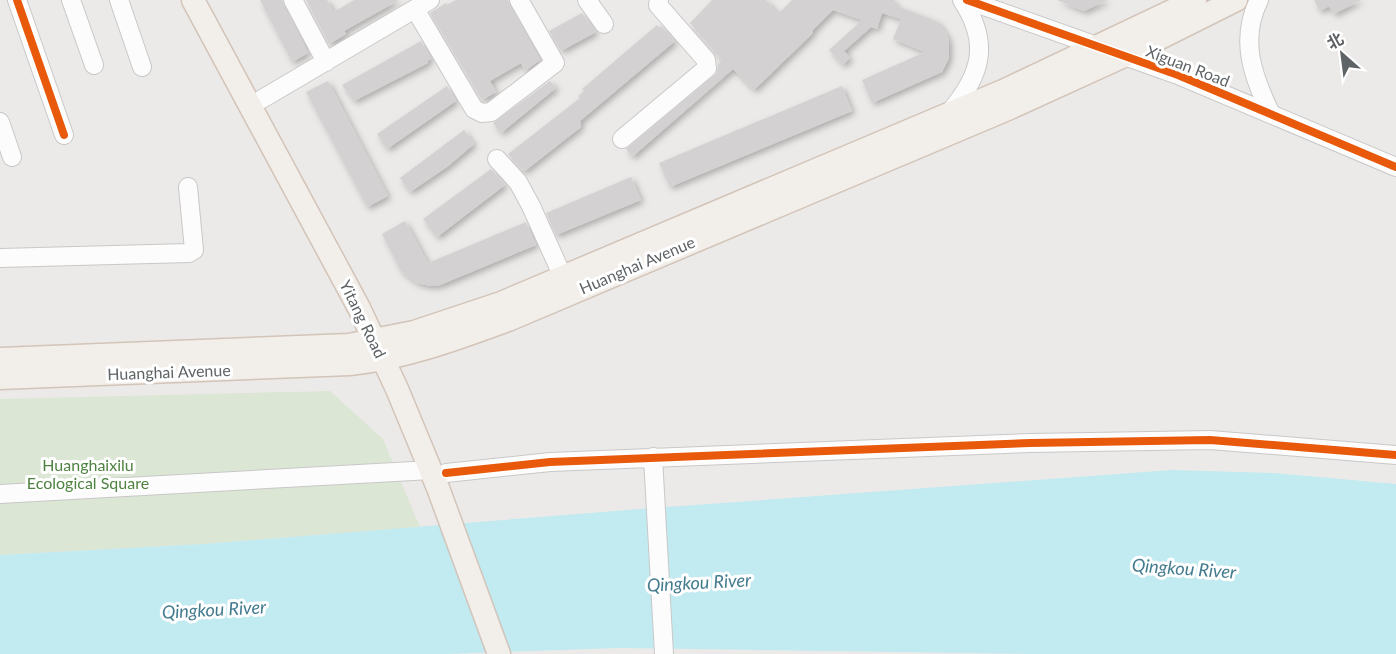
<svg xmlns="http://www.w3.org/2000/svg" width="1396" height="654" font-family="Lato,'Noto Sans SC',sans-serif">
<style>
.green{fill:#dce6d5}
.water{fill:#c1eaf1}
.building{fill:#d3d1d1;filter:url(#shadow)}
.lines{fill:none;stroke-linecap:round;stroke-linejoin:round}
.minor-casing{stroke:#c9c8c8;stroke-width:20}
.major-casing{stroke:#d2c4b9;stroke-width:25}
.minor{stroke:#fcfcfc;stroke-width:18}
.major{stroke:#f2eee9;stroke-width:22}
.cycleway-casing{stroke:#fff;stroke-width:11}
.cycleway{stroke:#e8590c;stroke-width:8}
.labels{text-anchor:middle;stroke-width:6;stroke-linejoin:round;paint-order:stroke}
.street-label{font-size:16px;fill:#5e6365;stroke:#fff}
.park-label{font-size:16px;fill:#4e8240;stroke:#fff}
.water-label{font-size:18px;font-style:italic;fill:#437b8e;stroke:#fff}
</style>
<defs>
<filter id="shadow"><feDropShadow dx="3" dy="3" stdDeviation="3" flood-color="#0004"/></filter>
</defs>
<rect width="100%" height="100%" fill="#eceae8"/>
<path class="green" d="M 330,391 L 383,439 L 420,527 L 203,544 L 0,555 L 0,399 Z"/>
<path class="water" d="M 1172,470 L 1274,473 L 1396,484 L 1396,654 L 1030,654 L 619,648 L 446,654 L 0,654 L 0,555 L 203,544 L 640,509 Z"/>
<path class="building" d="M 260,0 L 282,0 L 308,53 L 292,62 Z
M 306,0 L 327,0 L 334,12 L 354,0 L 399,0 L 344,31 L 346,34 L 329,44 Z
M 456,0 L 508,0 L 540,60 L 525,71 L 521,63 L 490,81 L 496,92 L 482,100 L 430,13 L 446,3 L 447,5 Z
M 712,0 L 766,0 L 778,14 L 792,0 L 895,0 L 894,5 L 938,22 L 947,35 L 949,42 L 949,58 L 942,72 L 872,103 L 862,80 L 925,52 L 893,39 L 901,19 L 882,13 L 877,29 L 871,27 L 844,51 L 850,58 L 843,65 L 829,50 L 862,20 L 833,10 L 812,31 L 813,33 L 754,90 L 733,69 L 632,157 L 626,149 L 717,73 L 718,64 L 722,60 L 690,23 Z
M 1057,0 L 1108,0 L 1084,11 Z
M 1314,0 L 1361,0 L 1334,14 L 1329,6 L 1320,11 Z
M 582,13 L 596,32 L 561,51 L 549,31 Z
M 657,25 L 659,28 L 661,26 L 675,41 L 580,121 L 581,127 L 525,171 L 522,170 L 508,154 L 580,98 L 578,96 L 584,91 L 582,89 Z
M 421,41 L 431,59 L 427,61 L 428,63 L 354,101 L 342,85 Z
M 328,81 L 388,196 L 367,207 L 306,92 Z
M 550,81 L 556,88 L 501,133 L 493,123 Z
M 447,86 L 456,101 L 387,149 L 377,134 Z
M 842,86 L 852,111 L 670,187 L 659,163 Z
M 464,130 L 474,144 L 447,167 L 410,192 L 400,178 Z
M 491,169 L 505,185 L 437,237 L 423,219 Z
M 631,177 L 641,200 L 556,235 L 546,213 Z
M 405,221 L 428,263 L 526,222 L 536,245 L 440,285 L 431,286 L 417,283 L 401,271 L 382,234 Z"/>
<g class="lines">
<defs>
<path id="minor" d="M 17,0 L 64,135
M 71,0 L 94,65
M 119,0 L 142,67
M 293,0 L 326,62
M 587,0 L 604,24
M 967,0 L 1178,75 L 1396,167
M 1259,0 C 1239,40 1253,77 1271,114
M 415,9 L 474,109 L 482,113 L 491,112 L 555,63 L 519,0
M 262,99 L 430,0
M 948,114 C 981,76 991,44 962,0
M 0,122 L 12,157
M 622,139 L 707,68 L 706,60 L 658,5 L 659,0
M 497,159 L 518,182 L 531,206 L 563,277
M 0,258 L 189,253 L 194,250 L 188,187
M 653,457 L 664,654
M 446,473 L 550,462 L 1030,443 L 1210,440 L 1396,455
M 0,494 L 431,470"/>
<path id="major" d="M 193,0 L 359,308 L 397,389 L 438,488 L 499,654
M 0,359 L 349,345 L 414,332 L 501,303 L 1003,91 L 1195,0
M 0,378 L 350,364 C 405,358 456,339 508,320 L 1010,108 L 1124,56 L 1236,0"/>
</defs>
<use href="#minor" class="minor-casing"/>
<use href="#major" class="major-casing"/>
<use href="#minor" class="minor"/>
<use href="#major" class="major"/>
<defs>
<path id="cycleway" d="M 17,0 L 64,135
M 967,0 L 1178,75 L 1396,167
M 446,473 L 550,462 L 1030,443 L 1210,440 L 1396,455"/>
</defs>
<use href="#cycleway" class="cycleway-casing"/>
<use href="#cycleway" class="cycleway"/>
</g>
<g class="labels">
<g class="street-label">
<text transform="translate(1188 66) rotate(21)" y="6">Xiguan Road</text>
<text transform="translate(637 265) rotate(-23)" y="6">Huanghai Avenue</text>
<text transform="translate(363 319) rotate(64)" y="6">Yitang Road</text>
<text transform="translate(169 372) rotate(-2)" y="6">Huanghai Avenue</text>
</g>
<g class="park-label">
<text x="88" y="471">Huanghaixilu<tspan x="88" dy="18">Ecological Square</tspan></text>
</g>
<g class="water-label">
<text transform="translate(1184 569) rotate(4)" y="6">Qingkou River</text>
<text transform="translate(699 583) rotate(-3)" y="6">Qingkou River</text>
<text transform="translate(214 610) rotate(-3)" y="6">Qingkou River</text>
</g>
</g>
<g transform="translate(1342 54) rotate(332)" stroke="#ffffff" stroke-width="4.5" paint-order="stroke">
<path d="M0-4.5L10 22L0 15L-10 22Z" fill="#5e6365"/>
<text y="-9" font-size="16" font-weight="bold" text-anchor="middle" fill="#5e6365">北</text>
</g>
</svg>
